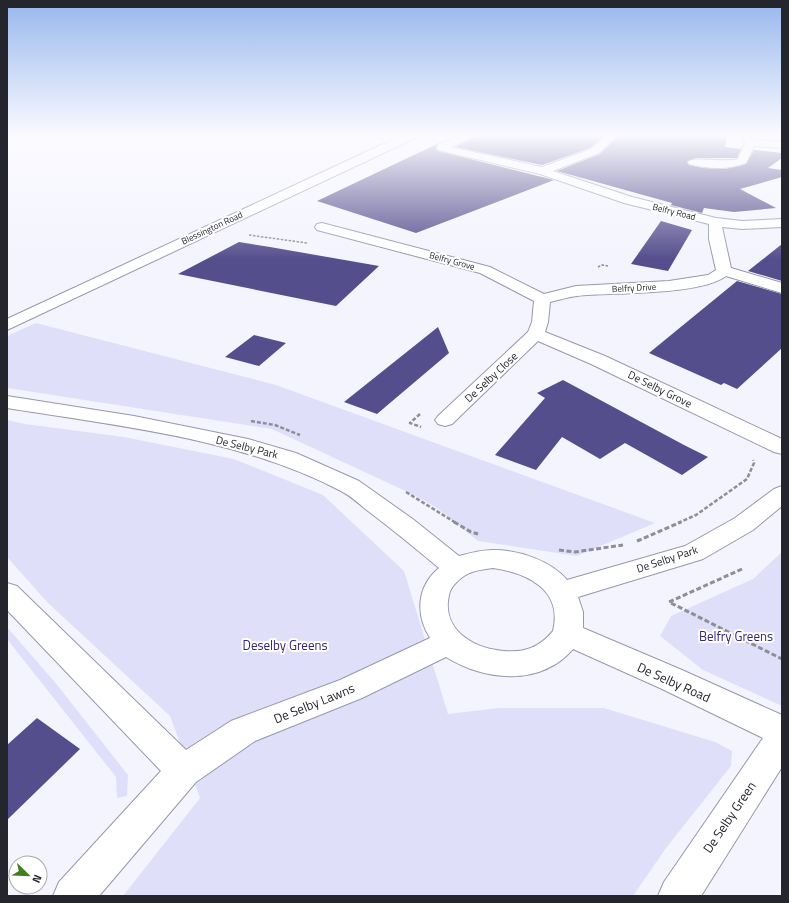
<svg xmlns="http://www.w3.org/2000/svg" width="789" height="903" font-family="'Titillium Web',sans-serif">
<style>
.green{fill:#dfdffa}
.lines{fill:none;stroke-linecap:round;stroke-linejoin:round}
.stream{fill:#bfbcf5;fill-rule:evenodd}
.building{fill:#554e8d}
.street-casing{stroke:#9797af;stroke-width:2}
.primary-casing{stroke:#9797af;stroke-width:2}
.path-far2{stroke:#8e8e97;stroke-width:1.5;stroke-dasharray:2.5 1.5;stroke-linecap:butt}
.path-far1{stroke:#8e8e97;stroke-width:2.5;stroke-dasharray:4 2;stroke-linecap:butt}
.path{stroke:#8e8e97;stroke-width:3;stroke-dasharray:5 2.5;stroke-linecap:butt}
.street{fill:#fff;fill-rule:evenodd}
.primary{fill:#fff;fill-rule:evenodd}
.labels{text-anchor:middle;stroke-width:4;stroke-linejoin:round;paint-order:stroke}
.far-street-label{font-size:9px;fill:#25252e;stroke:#fff}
.street-label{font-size:11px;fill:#25252e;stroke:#fff}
.near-park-label{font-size:13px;fill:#362676;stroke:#fff}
.near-street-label{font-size:13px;fill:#25252e;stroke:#fff}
</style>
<rect width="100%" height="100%" fill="#f4f4fe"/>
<path class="green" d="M 759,134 L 782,134 L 782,142 L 760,141 Z
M 36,323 L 276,385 L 655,523 L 577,556 L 478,541 L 437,508 L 414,495 L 272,429 L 7,388 L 7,336 Z
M 7,420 L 25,424 L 124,437 L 234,459 L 323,495 L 404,571 L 448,714 L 499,708 L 604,708 L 715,742 L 732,751 L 731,766 L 666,848 L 633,896 L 123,896 L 200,798 L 170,716 L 48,603 L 7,557 Z
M 782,552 L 782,706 L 703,670 L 660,636 L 671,616 L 753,579 Z
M 7,627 L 58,686 L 128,775 L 127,796 L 117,798 L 116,777 L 7,639 Z"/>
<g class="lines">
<path class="stream" d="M 363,134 L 368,134 L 385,139 L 383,140 Z"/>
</g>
<path class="building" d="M 481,134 L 607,134 L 590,148 L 542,165 L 455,147 Z
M 620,134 L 728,134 L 725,147 L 741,149 L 737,158 L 696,158 L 687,162 L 689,165 L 703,168 L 725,169 L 746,164 L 754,150 L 782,153 L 782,158 L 768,168 L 782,170 L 782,177 L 740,189 L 776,208 L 734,212 L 704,208 L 702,213 L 671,205 L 672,203 L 557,171 L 600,154 Z
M 437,144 L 436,149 L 438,151 L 554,180 L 416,233 L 317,201 Z
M 661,221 L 692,230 L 668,271 L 631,264 Z
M 239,242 L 270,247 L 379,266 L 336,306 L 178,274 Z
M 782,244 L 782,281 L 748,271 Z
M 737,281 L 782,294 L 782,348 L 737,389 L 724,383 L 721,385 L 649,353 Z
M 438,327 L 449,353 L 377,414 L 344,402 Z
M 254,335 L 286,343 L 259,366 L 225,357 Z
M 563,380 L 684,445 L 708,457 L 682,475 L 625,443 L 600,459 L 562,437 L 536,470 L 495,455 L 545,398 L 537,393 Z
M 37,718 L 80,749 L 7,820 L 7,745 Z"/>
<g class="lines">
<defs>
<path id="street" d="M 467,134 L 480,134 L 450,147 L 542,167 L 591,149 L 609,134 L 619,134 L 599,153 L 553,171 L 632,197 L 716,218 L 742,221 L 782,219 L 782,227 L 742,229 L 722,227 L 731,268 L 782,283 L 782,293 L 726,276 C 699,296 613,292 577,296 C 568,297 559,300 550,302 L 548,322 L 545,332 L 605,356 L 782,439 L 782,454 L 774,452 L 591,364 L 538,341 L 452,424 L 445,426 L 438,424 L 435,420 L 438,416 L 528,332 L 532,322 L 534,301 L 480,273 L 317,230 L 315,227 L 317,224 L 322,223 L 490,267 L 544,294 L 576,286 L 669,281 L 708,275 L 716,270 L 709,239 L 709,224 L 624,203 L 540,174 L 438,150 L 437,148 L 439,144 Z
M 742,134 L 752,134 L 754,140 L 782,142 L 782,148 L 754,146 L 746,163 C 728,170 708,169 689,164 L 688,162 C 693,156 726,163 738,159 L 745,143 Z
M 7,396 L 134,416 L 248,439 L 296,453 L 359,481 L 414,520 L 459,556 C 470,553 482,550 493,550 C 519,550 551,561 567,580 L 685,546 L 735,518 L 774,489 L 782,486 L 782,506 L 753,530 L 703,559 L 578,597 L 583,612 L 583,628 L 682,670 L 782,715 L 782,767 L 701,896 L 658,896 L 664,882 L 763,738 L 660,688 L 573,649 C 540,687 485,681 446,657 L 362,698 L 255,741 L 196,782 L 99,896 L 53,896 L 59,882 L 161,771 L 7,610 L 7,583 L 17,586 L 186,750 L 231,721 L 340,680 L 430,638 C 415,614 417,586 439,568 C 415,548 392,529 368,511 C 359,504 351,496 341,491 C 240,438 118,426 7,408 ZM 493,568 C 528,573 563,590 553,631 C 540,647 525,653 504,651 C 474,649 441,630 449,595 C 451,585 463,575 472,572 C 478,570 486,569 493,568 Z"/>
<path id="primary" d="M 410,134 L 424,134 L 7,330 L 7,319 L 396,138 Z"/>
</defs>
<use href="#street" class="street-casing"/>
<use href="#primary" class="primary-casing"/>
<path class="path-far2" d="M 249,235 L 307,243
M 598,267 L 602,265 L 608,266"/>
<path class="path-far1" d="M 420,414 L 410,423 L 421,427
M 251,421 L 275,425 L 300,435
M 406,492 L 456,523
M 678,523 L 696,515 L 747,479 L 754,463 L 753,460"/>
<path class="path" d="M 454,522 L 471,532 L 478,534
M 637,541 L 681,522
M 559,550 L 575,552 L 623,545
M 742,569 L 669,602 L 782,659"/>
<use href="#street" class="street"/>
<use href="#primary" class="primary"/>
</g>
<linearGradient id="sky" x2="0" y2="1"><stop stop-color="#97b7ed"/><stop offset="0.52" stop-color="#fafaff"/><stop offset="1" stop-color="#fafaff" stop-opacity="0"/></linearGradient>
<rect width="789" height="260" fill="url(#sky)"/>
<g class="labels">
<g class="far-street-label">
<text transform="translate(674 212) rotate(14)" y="3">Belfry Road</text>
<text transform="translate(212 228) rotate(-25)" y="3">Blessington Road</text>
<text transform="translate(452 261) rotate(15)" y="3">Belfry Grove</text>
<text transform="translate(634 288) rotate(-3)" y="3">Belfry Drive</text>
</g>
<g class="street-label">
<text transform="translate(491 377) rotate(-43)" y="4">De Selby Close</text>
<text transform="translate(660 389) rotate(26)" y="4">De Selby Grove</text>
<text transform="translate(247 447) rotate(14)" y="4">De Selby Park</text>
<text transform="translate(667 559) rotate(-18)" y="4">De Selby Park</text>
</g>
<g class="near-park-label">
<text x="736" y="641">Belfry Greens</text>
<text x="285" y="650">Deselby Greens</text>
</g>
<g class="near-street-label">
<text transform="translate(674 682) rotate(24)" y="5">De Selby Road</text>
<text transform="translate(314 703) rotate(-22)" y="5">De Selby Lawns</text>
<text transform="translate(729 817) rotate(-56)" y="5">De Selby Green</text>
</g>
</g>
<rect width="789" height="903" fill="none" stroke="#25252e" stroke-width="16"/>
<g transform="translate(28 875) rotate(113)"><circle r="19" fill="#ffffff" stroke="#a8a8ab"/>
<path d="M0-3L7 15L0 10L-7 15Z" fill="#42801e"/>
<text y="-6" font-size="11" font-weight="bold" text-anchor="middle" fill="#25252e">N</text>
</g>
</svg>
